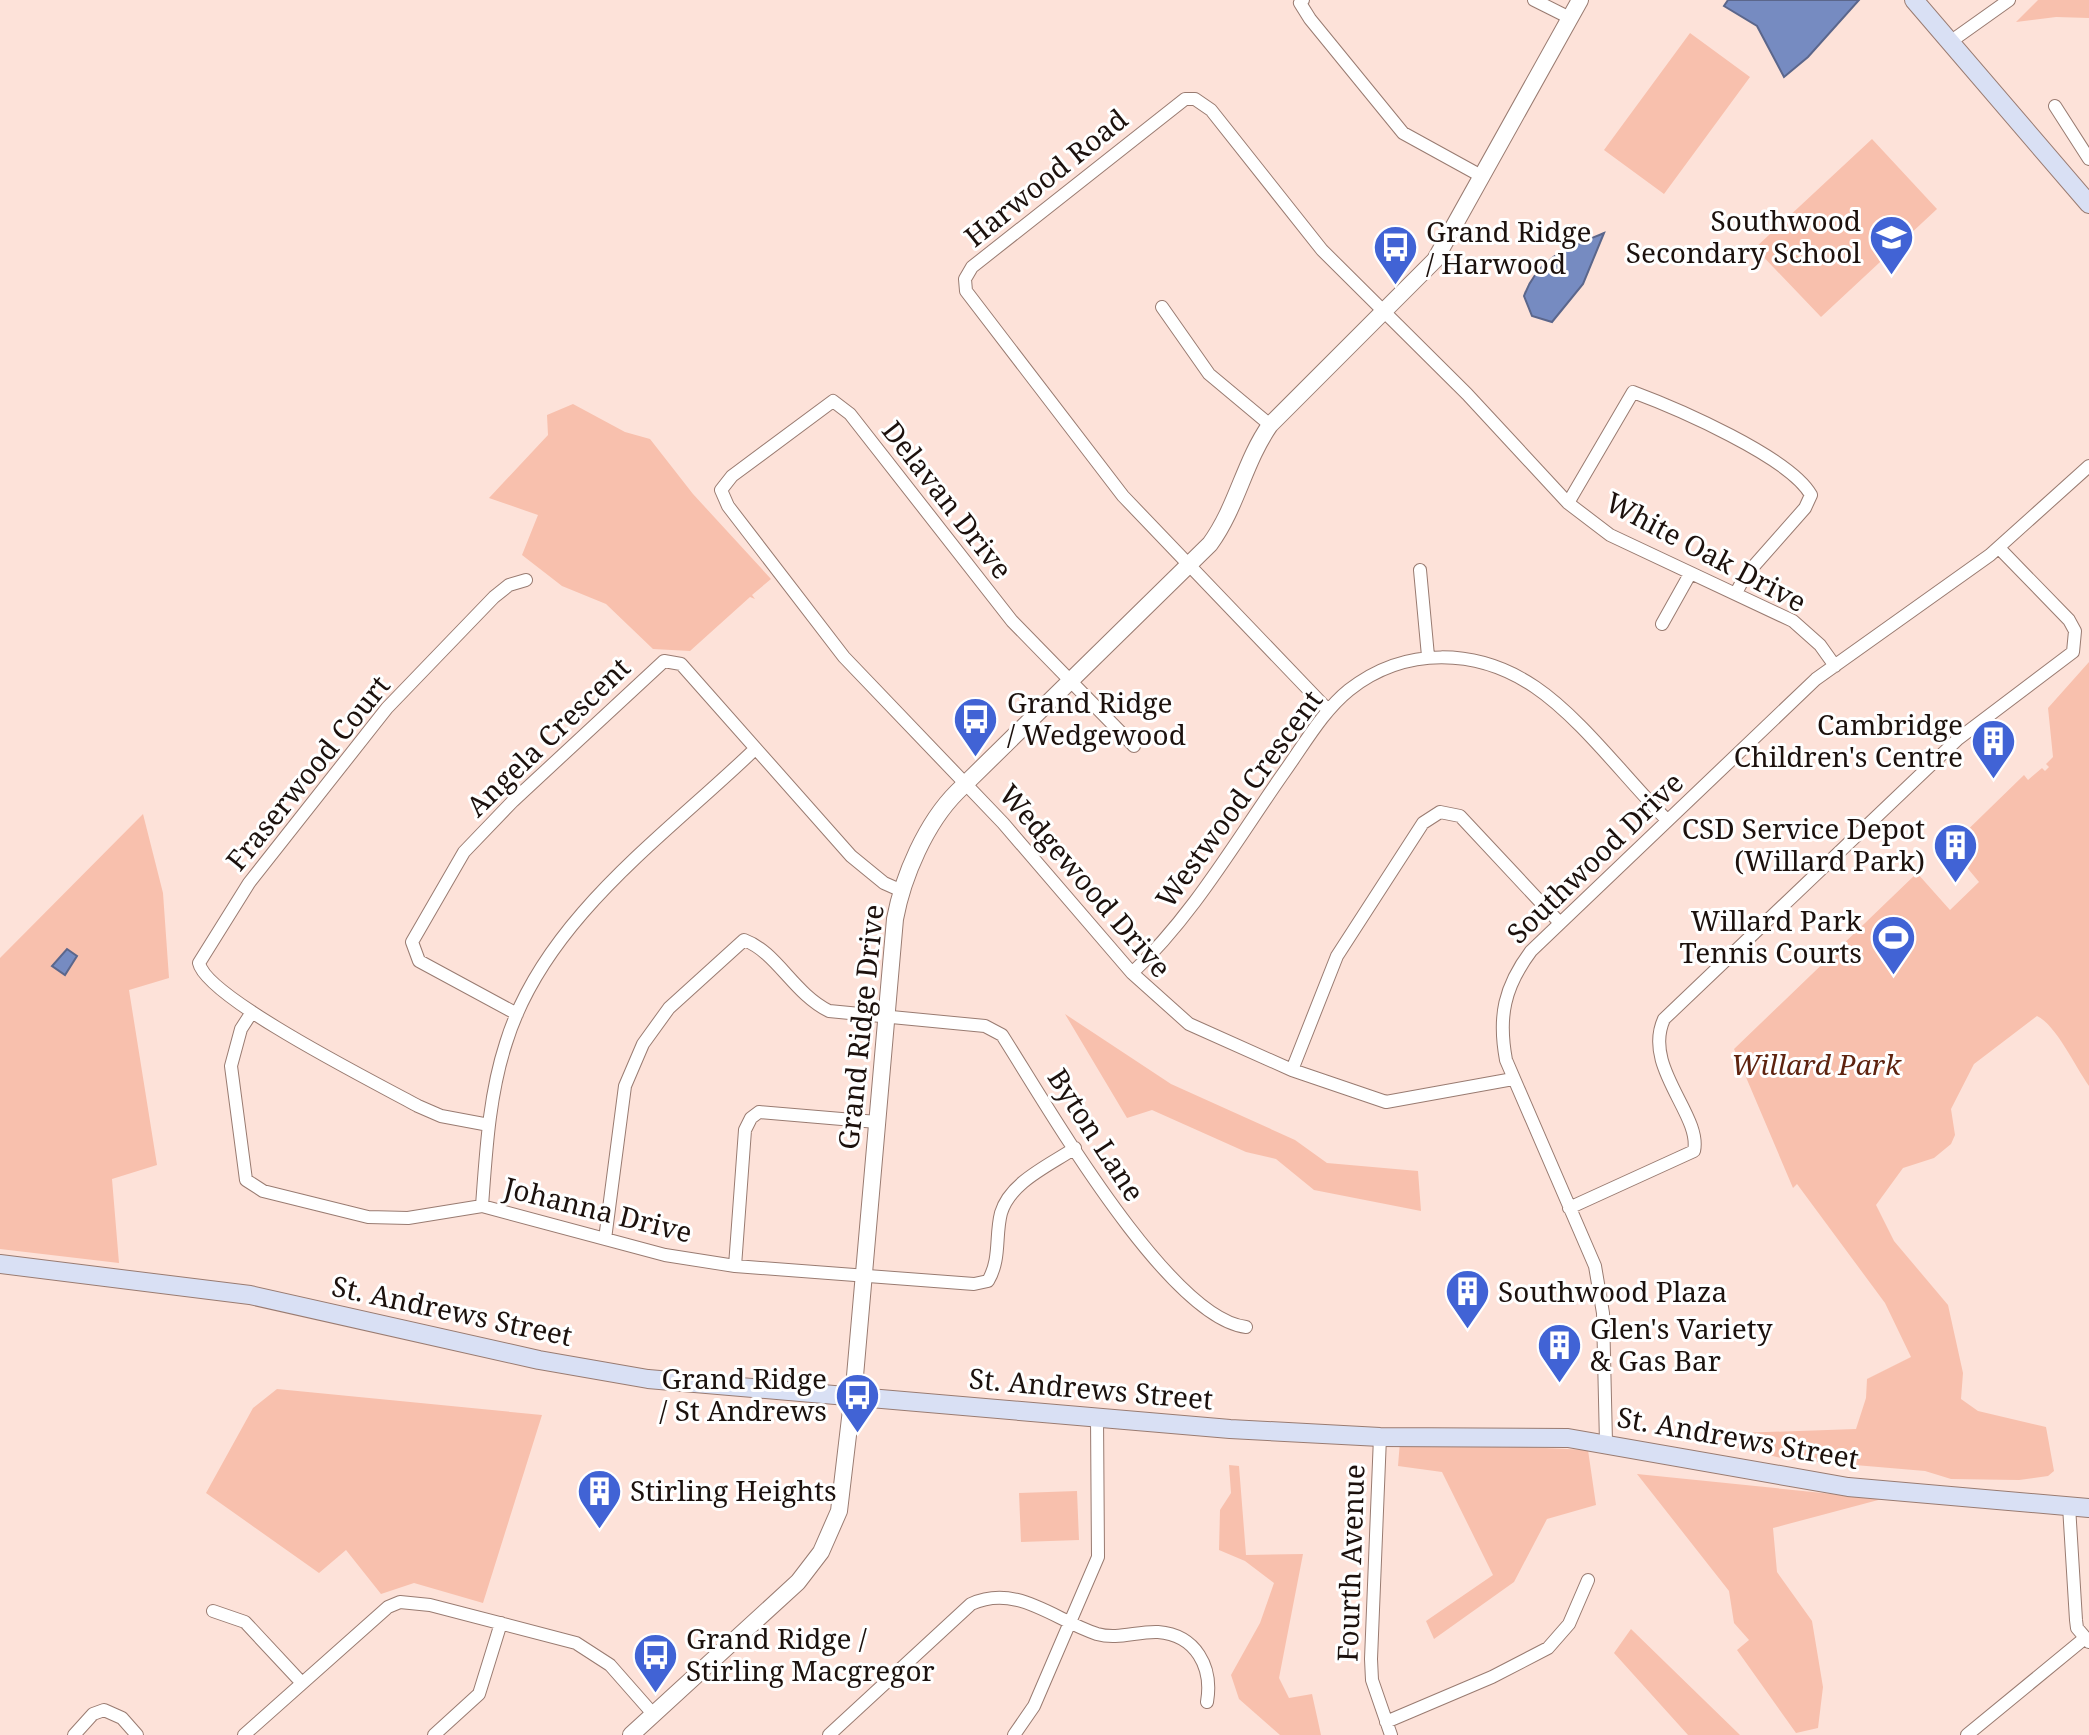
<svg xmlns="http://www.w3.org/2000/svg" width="2089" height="1735" font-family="'Noto Serif',serif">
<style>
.green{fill:#f8c0ad}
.water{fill:#768bc1;stroke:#5b668b;stroke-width:2}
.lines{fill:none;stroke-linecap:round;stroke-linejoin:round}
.minor-casing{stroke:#997b71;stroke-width:14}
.tertiary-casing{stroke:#997b71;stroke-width:18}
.secondary-casing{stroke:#997b71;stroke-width:20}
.minor{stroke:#fff;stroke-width:12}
.tertiary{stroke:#fff;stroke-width:16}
.secondary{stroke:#d9e0f4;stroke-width:18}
.labels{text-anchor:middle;stroke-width:6;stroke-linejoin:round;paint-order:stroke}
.street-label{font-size:28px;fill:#1c110d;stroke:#fff}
.poi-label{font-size:28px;fill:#1c110d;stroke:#fff;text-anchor:start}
.park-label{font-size:28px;font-style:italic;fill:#5e230f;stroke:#fff}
</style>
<rect width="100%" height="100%" fill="#fde2d9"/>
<path class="green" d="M 2038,0 L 2089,0 L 2089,18 L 2056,17 L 2016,22 Z
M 1690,33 L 1750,77 L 1664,194 L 1604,150 Z
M 1872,139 L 1937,209 L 1821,317 L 1755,248 Z
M 573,404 L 625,432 L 650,439 L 693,494 L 771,579 L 752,595 L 755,599 L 750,597 L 690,651 L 653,649 L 606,604 L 562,586 L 522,555 L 538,515 L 489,498 L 548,435 L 547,415 Z
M 2089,662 L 2089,1086 C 2075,1066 2056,1025 2037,1016 L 1974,1064 L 1951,1109 L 1955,1135 L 1951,1144 L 1934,1158 L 1903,1168 L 1876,1205 L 1894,1241 L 1948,1305 L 1963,1373 L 1961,1399 L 1978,1411 L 2046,1427 L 2054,1471 L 2048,1476 L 2019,1480 L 1951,1479 L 1925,1471 L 1785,1459 L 1731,1446 L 1709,1434 L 1856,1429 L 1866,1398 L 1867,1379 L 1911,1357 L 1885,1303 L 1797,1184 L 1793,1188 L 1734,1049 L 1917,873 L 1950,910 L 1979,882 L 1950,847 L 2024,775 L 2028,780 L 2042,768 L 2045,771 L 2049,767 L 2046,764 L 2053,757 L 2048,708 Z
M 143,814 L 163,893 L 169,978 L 129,990 L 157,1165 L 112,1179 L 119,1263 L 0,1249 L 0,958 Z
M 1065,1014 L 1171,1084 L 1295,1140 L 1327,1163 L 1418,1171 L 1421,1211 L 1314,1190 L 1276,1159 L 1246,1152 L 1152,1110 L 1127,1118 Z
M 277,1389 L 542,1415 L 483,1603 L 414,1583 L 381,1594 L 346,1550 L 319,1573 L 206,1493 L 253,1408 Z
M 1400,1441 L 1588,1450 L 1596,1505 L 1547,1519 L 1514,1582 L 1434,1639 L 1426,1621 L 1493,1575 L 1442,1472 L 1398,1466 Z
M 1229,1465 L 1239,1466 L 1246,1555 L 1303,1554 L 1279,1678 L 1289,1698 L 1312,1694 L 1321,1735 L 1280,1735 L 1239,1699 L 1231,1675 L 1260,1623 L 1274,1583 L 1245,1561 L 1219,1550 L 1220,1510 L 1231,1493 Z
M 1637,1474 L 1882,1499 L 1773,1528 L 1777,1572 L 1812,1621 L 1823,1687 L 1818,1728 L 1796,1733 L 1737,1650 L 1749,1640 L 1734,1623 L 1729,1591 Z
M 1077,1491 L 1079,1540 L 1021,1542 L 1019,1493 Z
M 1631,1629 L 1740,1735 L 1688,1735 L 1614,1653 Z"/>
<path class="water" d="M 1728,0 L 1859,0 L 1808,57 L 1784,77 L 1757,26 L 1724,6 Z
M 1604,233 L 1583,284 L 1552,322 L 1532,316 L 1524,296 C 1538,257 1568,248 1604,233 Z
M 67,949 L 77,956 L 65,975 L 52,966 Z"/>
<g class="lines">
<defs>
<path id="minor" d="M 1303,0 L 1300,3 L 1310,19 L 1403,133 L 1483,177
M 1534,0 L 1570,18
M 1950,42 L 2009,0
M 2055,106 L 2089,159
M 1162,307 L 1209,374 L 1270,425
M 1568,503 L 1633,392 C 1676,408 1790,457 1811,495 L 1805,508 L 1745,576 L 1736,593
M 1420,570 L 1428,656
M 1662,624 L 1690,574
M 1328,710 L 1123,496 L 966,291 L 965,279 L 972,267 L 1185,99 L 1195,99 L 1211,110 L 1322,250 L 1467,394 L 1568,503 L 1610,535 L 1793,621 L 1820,645 L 1835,666
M 1134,746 L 1012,621 L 850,414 L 833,401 L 732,476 L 721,490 L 728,506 L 844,657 L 1003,823 L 1132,973 L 1189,1024 L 1292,1070 L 1386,1102 L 1513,1079
M 1132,973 C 1193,916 1237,839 1285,771 C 1305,743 1323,711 1349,690 C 1405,646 1477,648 1535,687 C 1581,718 1627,780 1667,820
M 252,1012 L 241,1029 L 231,1066 L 246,1180 L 263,1191 L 368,1217 L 408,1218 L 482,1206 L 665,1255 L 735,1266 L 974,1284 L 988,1281 C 1001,1259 995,1236 1001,1213 C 1010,1182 1050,1165 1075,1148
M 517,1014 L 419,961 L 412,942 L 464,852 L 513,801 L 664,661 L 681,664 L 851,856 L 884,883 L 902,891
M 1292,1070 L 1337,956 L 1423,823 L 1440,812 L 1460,816 L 1560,923
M 489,1125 L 441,1116 L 418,1106 C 380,1085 206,998 199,963 L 249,883 L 387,708 L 494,597 L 509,585 L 526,580
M 482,1206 C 486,1152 489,1095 506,1043 C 544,919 666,835 755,749
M 1569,1208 L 1694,1151 C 1702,1115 1642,1067 1664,1019 L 1958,739 L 2073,652 L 2075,631 L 2069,620 L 1999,548
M 605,1239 L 625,1086 L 643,1044 L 669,1008 L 744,940 C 777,952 793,993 829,1011 L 985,1026 L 1002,1035 C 1045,1102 1168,1318 1246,1327
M 735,1266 L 745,1130 L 751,1118 L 759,1112 L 877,1122
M 1380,1437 L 1371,1659 L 1372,1680 L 1391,1735
M 1606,1443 L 1603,1313 L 1595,1266 L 1506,1060 C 1498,1017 1504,987 1531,951 L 1816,679 L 1990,555 L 2089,466
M 2069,1506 L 2076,1620 L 2077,1628 L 2089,1642
M 213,1611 L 245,1622 L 301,1682
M 1386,1722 L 1492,1677 L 1548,1648 L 1569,1624 L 1588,1580
M 74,1735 L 93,1714 L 104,1710 L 122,1718 L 137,1735
M 244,1735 L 388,1607 L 400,1602 L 430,1605 L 576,1643 L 610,1665 L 654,1715
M 434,1735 L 479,1694 L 501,1623
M 829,1735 L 971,1604 C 1017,1583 1054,1620 1097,1634 C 1118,1640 1137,1631 1158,1632 C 1196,1635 1213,1667 1207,1702
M 1014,1735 L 1034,1706 L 1098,1557 L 1097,1417
M 1967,1735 L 2085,1638"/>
<path id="tertiary" d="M 631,1735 L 798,1582 L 821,1552 L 839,1511 L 855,1376 L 895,919 C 903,876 926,823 957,792 L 1210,544 C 1237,507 1244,462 1270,425 L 1435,260 L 1580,0"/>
<path id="secondary" d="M 1914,0 L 2089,204
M 0,1264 L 250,1295 L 539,1360 L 648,1379 L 1230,1429 L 1380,1437 L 1568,1438 L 1848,1487 L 2089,1508"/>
</defs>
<use href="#minor" class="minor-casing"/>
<use href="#tertiary" class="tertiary-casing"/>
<use href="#secondary" class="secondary-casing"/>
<use href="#minor" class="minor"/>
<use href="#tertiary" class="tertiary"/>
<use href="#secondary" class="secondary"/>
</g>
<defs>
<symbol id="school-pin" viewBox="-11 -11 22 30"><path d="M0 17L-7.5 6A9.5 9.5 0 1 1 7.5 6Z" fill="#4163d5" stroke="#fff"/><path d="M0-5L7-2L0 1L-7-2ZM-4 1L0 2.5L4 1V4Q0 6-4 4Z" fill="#fff"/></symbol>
<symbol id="bus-pin" viewBox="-11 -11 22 30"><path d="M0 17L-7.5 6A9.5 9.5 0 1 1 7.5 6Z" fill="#4163d5" stroke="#fff"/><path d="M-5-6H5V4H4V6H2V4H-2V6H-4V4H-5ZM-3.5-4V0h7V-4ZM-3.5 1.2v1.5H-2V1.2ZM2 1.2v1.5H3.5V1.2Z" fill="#fff"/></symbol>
<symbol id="building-pin" viewBox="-11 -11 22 30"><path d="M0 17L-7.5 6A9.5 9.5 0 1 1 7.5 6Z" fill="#4163d5" stroke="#fff"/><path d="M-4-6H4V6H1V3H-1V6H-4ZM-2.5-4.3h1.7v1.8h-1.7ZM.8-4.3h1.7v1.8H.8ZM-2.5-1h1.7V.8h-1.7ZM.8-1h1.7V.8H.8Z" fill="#fff"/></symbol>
<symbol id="stadium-pin" viewBox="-11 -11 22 30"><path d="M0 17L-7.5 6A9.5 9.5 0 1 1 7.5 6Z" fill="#4163d5" stroke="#fff"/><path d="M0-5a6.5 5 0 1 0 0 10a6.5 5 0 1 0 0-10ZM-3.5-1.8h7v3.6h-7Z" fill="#fff"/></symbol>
</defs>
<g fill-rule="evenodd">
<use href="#school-pin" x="1866" y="212" width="51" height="69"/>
<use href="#bus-pin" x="1370" y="222" width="51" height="69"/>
<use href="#bus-pin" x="950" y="694" width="51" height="69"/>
<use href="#building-pin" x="1968" y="716" width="51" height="69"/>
<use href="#building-pin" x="1930" y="820" width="51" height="69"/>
<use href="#stadium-pin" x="1868" y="912" width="51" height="69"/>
<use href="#building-pin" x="1442" y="1266" width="51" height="69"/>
<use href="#building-pin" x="1534" y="1320" width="51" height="69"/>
<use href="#bus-pin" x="832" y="1370" width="51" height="69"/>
<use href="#building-pin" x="574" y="1466" width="51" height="69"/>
<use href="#bus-pin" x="630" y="1630" width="51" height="69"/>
</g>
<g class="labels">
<g class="street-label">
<text transform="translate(1046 178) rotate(-39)" y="10">Harwood Road</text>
<text transform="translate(947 500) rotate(52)" y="10">Delavan Drive</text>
<text transform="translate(1706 552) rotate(28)" y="10">White Oak Drive</text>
<text transform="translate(548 737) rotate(-44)" y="10">Angela Crescent</text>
<text transform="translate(308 773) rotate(-51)" y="10">Fraserwood Court</text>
<text transform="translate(1239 799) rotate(-54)" y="10">Westwood Crescent</text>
<text transform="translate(1595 858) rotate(-44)" y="10">Southwood Drive</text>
<text transform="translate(1085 881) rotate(49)" y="10">Wedgewood Drive</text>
<text transform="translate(861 1027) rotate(-84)" y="10">Grand Ridge Drive</text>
<text transform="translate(1096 1135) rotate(57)" y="10">Byton Lane</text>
<text transform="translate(598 1210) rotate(14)" y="10">Johanna Drive</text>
<text transform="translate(452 1311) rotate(12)" y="10">St. Andrews Street</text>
<text transform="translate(1091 1389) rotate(5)" y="10">St. Andrews Street</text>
<text transform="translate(1738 1438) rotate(10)" y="10">St. Andrews Street</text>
<text transform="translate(1351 1563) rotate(-88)" y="10">Fourth Avenue</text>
</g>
<g class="poi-label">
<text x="1861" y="231" text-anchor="end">Southwood<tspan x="1861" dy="32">Secondary School</tspan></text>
<text x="1426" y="242">Grand Ridge<tspan x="1426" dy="32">/ Harwood</tspan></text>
<text x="1007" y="713">Grand Ridge<tspan x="1007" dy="32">/ Wedgewood</tspan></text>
<text x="1963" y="735" text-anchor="end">Cambridge<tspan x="1963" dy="32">Children's Centre</tspan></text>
<text x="1925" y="839" text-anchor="end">CSD Service Depot<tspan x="1925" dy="32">(Willard Park)</tspan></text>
<text x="1862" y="931" text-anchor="end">Willard Park<tspan x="1862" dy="32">Tennis Courts</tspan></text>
<text x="1498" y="1302">Southwood Plaza</text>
<text x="1590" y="1339">Glen's Variety<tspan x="1590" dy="32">&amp; Gas Bar</tspan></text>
<text x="827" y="1389" text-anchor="end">Grand Ridge<tspan x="827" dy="32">/ St Andrews</tspan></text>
<text x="630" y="1501">Stirling Heights</text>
<text x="686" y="1649">Grand Ridge /<tspan x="686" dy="32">Stirling Macgregor</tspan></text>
</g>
<g class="park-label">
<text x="1816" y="1075">Willard Park</text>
</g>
</g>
</svg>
